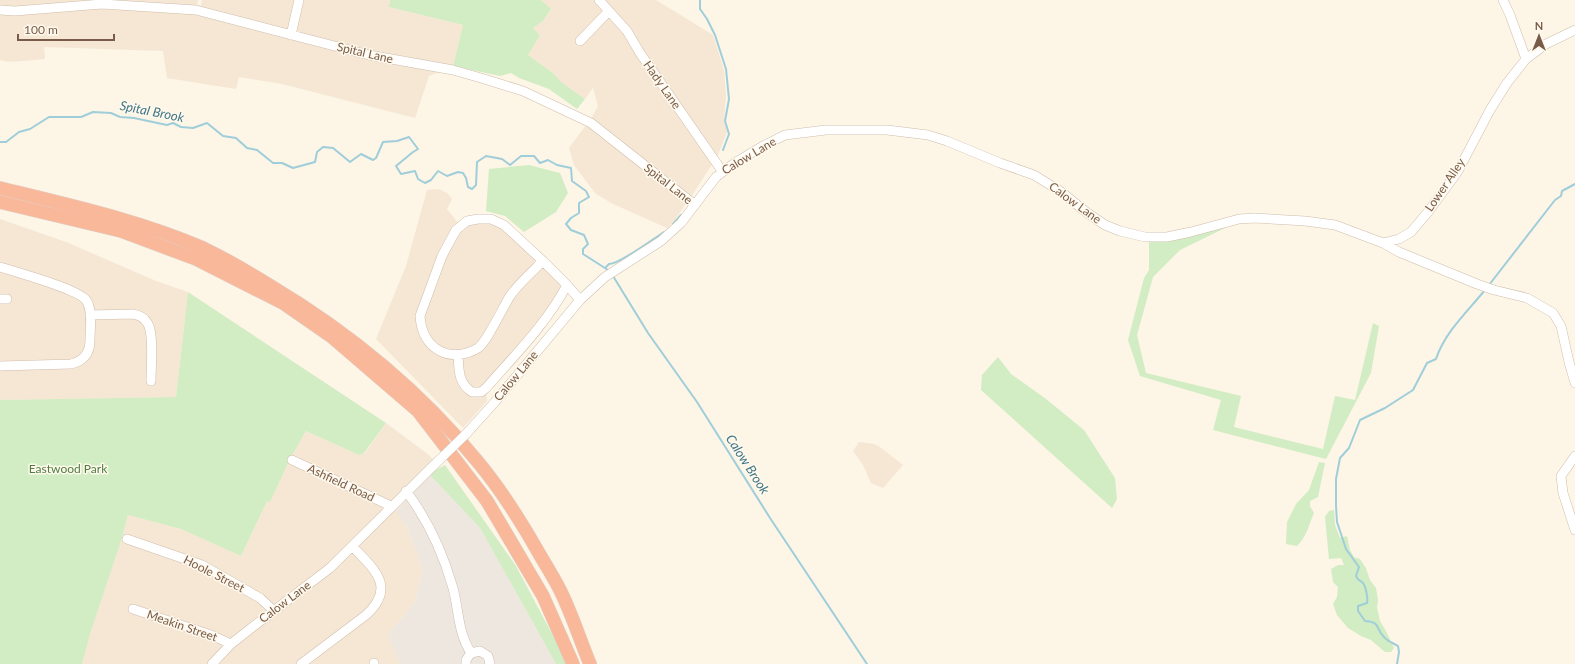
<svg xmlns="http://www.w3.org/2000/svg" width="1575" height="664" font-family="Lato,sans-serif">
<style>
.residential{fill:#f5e7d4}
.industrial{fill:#ede7e0}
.green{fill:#d2ecc3}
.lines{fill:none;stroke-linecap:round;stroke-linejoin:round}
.stream{stroke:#9fceda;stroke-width:2}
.minor-casing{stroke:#cfbdab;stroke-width:10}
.highway-casing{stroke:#dcd5d0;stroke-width:14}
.minor{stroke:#fff;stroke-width:9}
.highway{stroke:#f9b89a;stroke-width:13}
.minor-bridge-casing{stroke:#cfbdab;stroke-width:10;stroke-linecap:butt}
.minor-bridge{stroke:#fff;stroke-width:9}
.labels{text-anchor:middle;stroke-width:3;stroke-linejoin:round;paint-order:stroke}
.street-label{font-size:12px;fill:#785c49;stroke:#fff9ed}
.park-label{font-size:12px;fill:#507e41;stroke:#fff9ed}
.water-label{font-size:13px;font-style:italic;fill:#3f7685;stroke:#fff9ed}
</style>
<rect width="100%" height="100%" fill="#fdf5e6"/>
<path class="residential" d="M 0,0 L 198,0 L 197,5 L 201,6 L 202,0 L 390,0 L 389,7 L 463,25 L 453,66 L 429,76 L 415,118 L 282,84 L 239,77 L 236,89 L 167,78 L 163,51 L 44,47 L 45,59 L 10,62 L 0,60 Z
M 541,0 L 656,0 L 713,35 L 724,70 L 726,96 L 724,120 L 727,132 L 718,155 L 693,194 L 674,221 L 667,228 L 611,203 L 595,193 L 574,165 L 569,148 L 592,117 L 598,106 L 593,88 L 585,99 L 561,82 L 553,73 L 528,55 L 540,35 L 533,28 L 543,21 L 551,10 Z
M 439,189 L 447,193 L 452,199 L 447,209 L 462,228 L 470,224 L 494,222 L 507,228 L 560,285 L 561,289 L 555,303 L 486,387 L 487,401 L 463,428 L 376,339 L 406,266 L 427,190 Z
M 0,219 L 66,242 L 156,281 L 188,292 L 176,397 L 0,400 Z
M 386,423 L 429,455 L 440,467 L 429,474 L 396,510 L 408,528 L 423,570 L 415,602 L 388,635 L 400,664 L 82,664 L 91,631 L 122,538 L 128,515 L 181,529 L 241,556 L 267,501 L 270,501 L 290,459 L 306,431 L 359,455 L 365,453 Z
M 859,442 L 874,444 L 880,447 L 903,465 L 883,488 L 871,483 L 863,465 L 853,451 Z"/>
<path class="industrial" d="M 429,474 L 480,528 L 556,664 L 400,664 L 388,635 L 415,602 L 423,570 L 408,528 L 396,511 Z"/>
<path class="green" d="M 390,0 L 541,0 L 551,9 L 543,21 L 533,28 L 540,35 L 528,55 L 553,73 L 561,82 L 585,99 L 577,109 L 549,89 L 519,78 L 511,73 L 500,76 L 453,66 L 463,25 L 389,7 Z
M 529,165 L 560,173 L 568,193 L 556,212 L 524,232 L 505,216 L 486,211 L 489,169 Z
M 1220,226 L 1229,226 L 1180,250 L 1153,277 L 1137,335 L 1146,373 L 1241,396 L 1234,427 L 1323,449 L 1335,396 L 1355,400 L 1373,323 L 1379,326 L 1371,373 L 1326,459 L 1213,430 L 1221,400 L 1140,376 L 1128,340 L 1144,278 L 1149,270 L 1149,242 Z
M 188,292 L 386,423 L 364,453 L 359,455 L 306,431 L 290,459 L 270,502 L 267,501 L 241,556 L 181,529 L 128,515 L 122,538 L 91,631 L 82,664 L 0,664 L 0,400 L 176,397 Z
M 998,357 L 1011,374 L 1046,399 L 1084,430 L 1115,478 L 1117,499 L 1112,508 L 981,390 L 982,375 Z
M 1319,462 L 1325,463 L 1318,497 L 1310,501 L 1310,506 L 1314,513 C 1309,524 1306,538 1297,546 L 1286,544 L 1287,522 L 1296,504 L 1309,490 Z
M 445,465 L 516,566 L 568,664 L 556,664 L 480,528 L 429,474 Z
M 1334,510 L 1335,525 L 1340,538 L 1347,536 L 1350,550 L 1354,557 L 1360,559 L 1366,568 L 1370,580 L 1376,588 L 1378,600 L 1377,607 L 1380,621 L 1386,631 L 1394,648 L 1391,652 L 1385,652 L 1371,640 L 1361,636 L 1348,628 L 1337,615 L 1333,604 L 1337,597 L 1338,587 L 1333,582 L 1331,569 L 1338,565 L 1344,565 L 1341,558 L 1329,559 L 1325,517 L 1329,511 Z"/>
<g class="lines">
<path class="stream" d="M 700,0 L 700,9 L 707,19 L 715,35 L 726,69 L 729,99 L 725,121 L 729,134 L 723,150
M 0,142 L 6,142 L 19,132 L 30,129 L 49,117 L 81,117 L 93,112 L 111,113 L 120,117 L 134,118 L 167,125 L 173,123 L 181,127 L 193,128 L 207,123 L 223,136 L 236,138 L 247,148 L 257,150 L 273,163 L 282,163 L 293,168 L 315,162 L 317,152 L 323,147 L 333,148 L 350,162 L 361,154 L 373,160 L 376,158 L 383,142 L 397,141 L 409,137 L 418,149 L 413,152 L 396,166 L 401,174 L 415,171 L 418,179 L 425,183 L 431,180 L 438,171 L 447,176 L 458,172 L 463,173 L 466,178 L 468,187 L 472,189 L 476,185 L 477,162 L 486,156 L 502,159 L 510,165 L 521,156 L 534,156 L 540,163 L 548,160 L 557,165 L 571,168 L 572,181 L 586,191 L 589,197 L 579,203 L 579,213 L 571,218 L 566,224 L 571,230 L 584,235 L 588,244 L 583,249 L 583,254 L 608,270
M 673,224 L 681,215
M 606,267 L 609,264 C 620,264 653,239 664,232
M 613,276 L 648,333 L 697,402 L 770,518 L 867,664
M 1489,285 L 1555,200 L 1561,196 L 1562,191 L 1575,184
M 1397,664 L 1399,652 L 1398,646 C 1393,643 1387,641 1384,637 C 1375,628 1381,622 1365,621 L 1358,611 L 1358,606 L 1367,603 C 1368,598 1366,587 1363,583 C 1360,580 1357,580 1356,576 L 1359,567 L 1346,549 L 1337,522 L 1336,506 L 1336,479 L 1340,458 L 1349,448 L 1360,420 L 1385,408 L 1413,390 L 1427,363 L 1436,359 C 1445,332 1467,312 1485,290"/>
<defs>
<path id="minor" d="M 599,0 L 627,31 L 640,53 L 722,171
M 1503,0 L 1510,15 L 1526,59
M 0,10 L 15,11 L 102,4 L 196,10 L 369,55 L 453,70 L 481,78 L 523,91 L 591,123 L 695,205
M 291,35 L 299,0
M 580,41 L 609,11
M 1383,243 L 1399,239 L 1411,232 L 1428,212 L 1458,171 L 1490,110 L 1507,83 L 1526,59 L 1546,44 L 1575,30
M 543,261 C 532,272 519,283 510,296 C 503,307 487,342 478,348 C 467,355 451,357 440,351 C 427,344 421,331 420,316 L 442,256 L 456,230 L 467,221 L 478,219 L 491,219 L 504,225 L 543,261 L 567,285 L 580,300
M 0,267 C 16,272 78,289 86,300 C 93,310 90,329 90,340 C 90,353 84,361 71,364 L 0,366
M 0,299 L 7,299
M 90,315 L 133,314 C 139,315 145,318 148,324 C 154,335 151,368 151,381
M 458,355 C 459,370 458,383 472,392 L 481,392 L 486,388 C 515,355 547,323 567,285
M 466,434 L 494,403 L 580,300 L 605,277 L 661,241 L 681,223 L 716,177 L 736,162 L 763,146 L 785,135 L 826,130 L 887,130 L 928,135 L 947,141 L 1000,163 L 1034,175 L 1060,191 L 1086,212 L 1105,225 L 1120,231 L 1145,237 L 1167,237 L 1191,232 L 1239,219 L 1255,218 L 1305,221 L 1335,225 L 1383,243 L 1399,252 L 1477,284 L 1494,290 L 1527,298 L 1553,313 L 1561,326 L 1569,362 L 1575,383
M 1575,456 L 1561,476 L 1563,493 L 1575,530
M 292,460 L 391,506
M 406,491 C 428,520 443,553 453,588 C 459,611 458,633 471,653
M 127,539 L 202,565 L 260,598 L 273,610
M 133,609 L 211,635 L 231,644
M 374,663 L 374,664
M 212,664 L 231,644 L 250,629 L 330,568 L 431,468
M 301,664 L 366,615 C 397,587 374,569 352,546
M 466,664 L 466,660 L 471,653 L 480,651 L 488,656 L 490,664"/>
<path id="highway" d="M 0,188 C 69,205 138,220 203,248 C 226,259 248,272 269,285 C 348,332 420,391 478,462 C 502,491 522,523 540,555 C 547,567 554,578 560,590 C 572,614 580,640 590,664
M 0,202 L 121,231 L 196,259 L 283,303 L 332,337 L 418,411 L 487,501 L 543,596 L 573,664"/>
</defs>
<use href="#minor" class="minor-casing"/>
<use href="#highway" class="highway-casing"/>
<use href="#minor" class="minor"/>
<use href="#highway" class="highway"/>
<defs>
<path id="minor-bridge" d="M 431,468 L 466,434"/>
</defs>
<use href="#minor-bridge" class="minor-bridge-casing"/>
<use href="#minor-bridge" class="minor-bridge"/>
</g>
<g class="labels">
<g class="street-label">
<text transform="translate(365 53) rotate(13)" y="4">Spital Lane</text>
<text transform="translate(662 85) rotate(55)" y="4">Hady Lane</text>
<text transform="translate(749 156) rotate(-31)" y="4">Calow Lane</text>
<text transform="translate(668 184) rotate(38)" y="4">Spital Lane</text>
<text transform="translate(1445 185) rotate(-56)" y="4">Lower Alley</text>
<text transform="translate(1075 203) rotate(36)" y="4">Calow Lane</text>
<text transform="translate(516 376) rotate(-50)" y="4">Calow Lane</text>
<text transform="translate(341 483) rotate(25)" y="4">Ashfield Road</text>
<text transform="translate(214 574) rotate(27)" y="4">Hoole Street</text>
<text transform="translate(285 602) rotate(-37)" y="4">Calow Lane</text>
<text transform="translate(182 626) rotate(19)" y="4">Meakin Street</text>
</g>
<g class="park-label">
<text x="68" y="473">Eastwood Park</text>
</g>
<g class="water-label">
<text transform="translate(152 111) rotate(11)" y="5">Spital Brook</text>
<text transform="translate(748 464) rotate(57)" y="5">Calow Brook</text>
</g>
</g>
<g transform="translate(1539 36)" stroke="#fff9ed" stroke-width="3" paint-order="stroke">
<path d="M0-3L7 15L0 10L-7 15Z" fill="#785c49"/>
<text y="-6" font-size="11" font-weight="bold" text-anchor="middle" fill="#785c49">N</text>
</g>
<path d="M18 34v6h96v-6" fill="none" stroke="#785c49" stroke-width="2"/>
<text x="24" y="34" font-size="12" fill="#785c49" stroke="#fff9ed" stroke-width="3" paint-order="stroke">100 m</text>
</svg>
